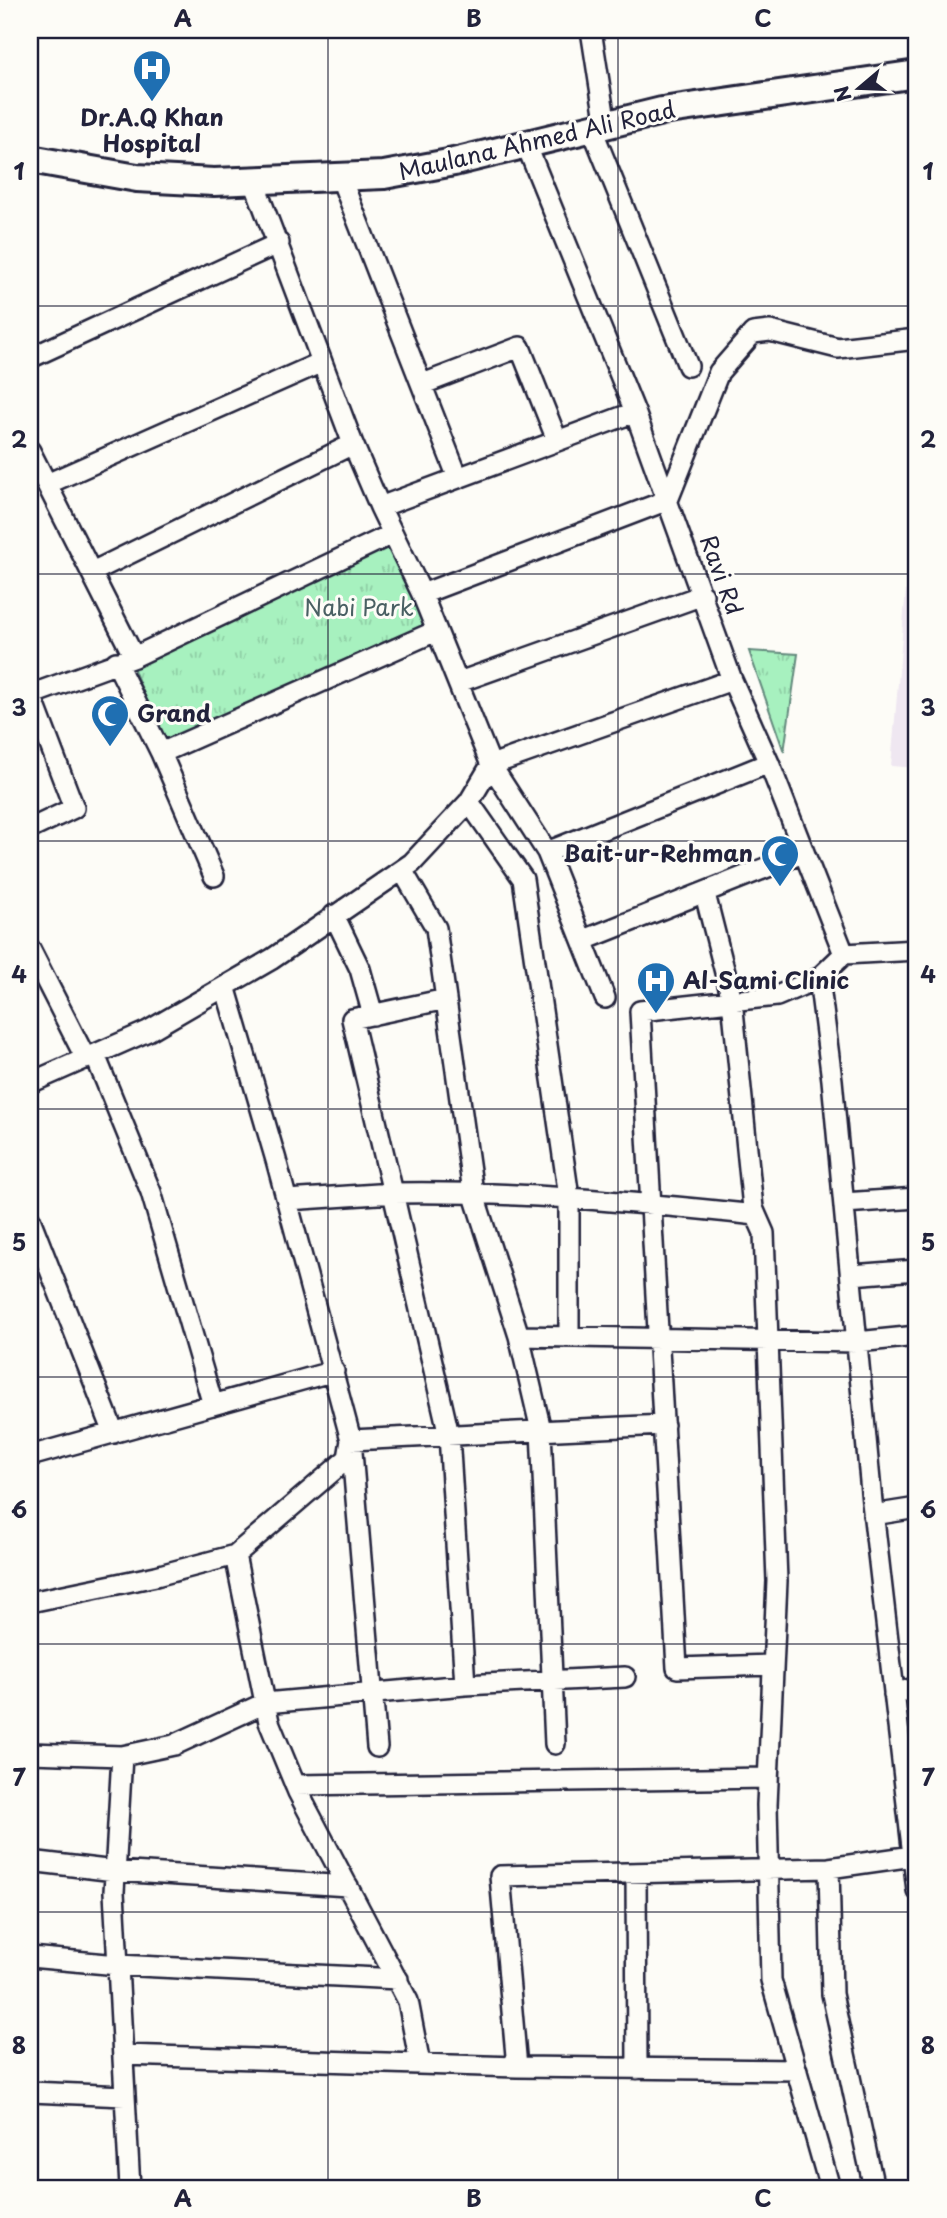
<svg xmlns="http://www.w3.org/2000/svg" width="947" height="2218" font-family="'Playpen Sans',sans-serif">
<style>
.built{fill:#efe7f1}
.grass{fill:url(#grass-tufts);stroke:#648a7d;stroke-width:2}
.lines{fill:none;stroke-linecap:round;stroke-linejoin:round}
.street-casing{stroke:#22223b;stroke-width:24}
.secondary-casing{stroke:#22223b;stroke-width:32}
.street{stroke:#fdfcf7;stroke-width:19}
.secondary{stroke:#fdfcf7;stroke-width:26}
.grid{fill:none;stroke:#22223b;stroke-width:2;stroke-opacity:0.55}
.labels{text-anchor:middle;stroke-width:6;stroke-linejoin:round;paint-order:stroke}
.poi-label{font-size:23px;font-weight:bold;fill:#22223b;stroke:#fdfcf7;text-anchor:start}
.street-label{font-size:23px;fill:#22223b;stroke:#fdfcf7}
.park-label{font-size:23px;fill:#4a6063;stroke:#fdfcf7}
.neatline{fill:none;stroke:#22223b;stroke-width:2.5}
.grid-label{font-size:23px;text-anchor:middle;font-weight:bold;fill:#22223b}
</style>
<defs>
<pattern id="grass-tufts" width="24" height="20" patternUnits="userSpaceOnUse" patternTransform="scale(1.75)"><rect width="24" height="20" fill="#a7f1bf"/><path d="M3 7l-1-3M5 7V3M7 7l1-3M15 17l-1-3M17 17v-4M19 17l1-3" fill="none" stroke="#8fcea5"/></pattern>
</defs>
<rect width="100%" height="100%" fill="#fdfcf7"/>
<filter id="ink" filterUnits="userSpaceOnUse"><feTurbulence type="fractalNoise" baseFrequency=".0143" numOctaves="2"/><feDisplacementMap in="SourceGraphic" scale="14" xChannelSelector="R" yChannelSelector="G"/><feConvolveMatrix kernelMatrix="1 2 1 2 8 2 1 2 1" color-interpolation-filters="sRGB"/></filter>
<g filter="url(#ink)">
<path class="built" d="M 910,541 L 917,541 L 917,768 L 891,766 Z"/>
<path class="grass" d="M 394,543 L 427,626 L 165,745 L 133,668 Z
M 749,651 L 798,654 L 784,752 Z"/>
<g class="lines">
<defs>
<path id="street" d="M 591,30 L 606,126
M 592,129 L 688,366
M 526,144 L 635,412 L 732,680 L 769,763 L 844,954 L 917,950
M 340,176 L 458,478
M 254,182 L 353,444 L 380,507 L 635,412
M 30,358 L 279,243
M 423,384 L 520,347 L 557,440
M 30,451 L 134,657
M 47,484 L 322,362
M 380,507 L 422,594 L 491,765 L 547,852 L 605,998
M 92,572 L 353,444
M 422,594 L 668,500 L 719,372 L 753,333 L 770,331 L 838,348 L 917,339
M 116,662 L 161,753 L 436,631
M 459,682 L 703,595
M 30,695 L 134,657 L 392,534
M 161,753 L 214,876
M 469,802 L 523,879 L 569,1197 L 569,1337
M 30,829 L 74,808 L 31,695
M 547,852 L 769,763
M 402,870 L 436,928 L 473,1192 L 519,1336 L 541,1430 L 555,1744
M 705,894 L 732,1000 L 753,1208 L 764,1233 L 777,1581 L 767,1805 L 771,1980 L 830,2188
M 334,915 L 360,969 L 373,1015
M 584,940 L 803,853
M 30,949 L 86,1059
M 819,978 L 832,1080 L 872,1502 L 917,1890
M 225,986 L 276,1160 L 351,1440 L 348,1458 L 235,1555 L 269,1722 L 298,1792 L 408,2001 L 420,2064
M 95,1055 L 151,1192 L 213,1405
M 30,1083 L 148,1031 L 272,959 L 412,863 L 469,802 L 491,765 L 732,680
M 287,1200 L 393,1193 L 352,1019 L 446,999
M 844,1203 L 917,1198
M 30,1219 L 114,1433
M 851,1275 L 917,1270
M 519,1336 L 857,1342 L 917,1336
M 30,1456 L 334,1371
M 873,1515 L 917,1508
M 30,1602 L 156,1576 L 235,1555
M 773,1665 L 677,1668 L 640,1011 L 777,996 L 819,978 L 844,954
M 465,1685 L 449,1435 L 393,1193 C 515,1191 635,1202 756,1215
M 894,1694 L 917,1687
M 377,1747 L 351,1440 L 664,1425
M 30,1753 L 122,1756 L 174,1745 L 265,1703 L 465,1685 L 625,1677
M 122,1756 L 114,1892 L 130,2188
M 295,1785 L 768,1778
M 30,1861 L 115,1871 L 348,1886
M 829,1868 L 832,1994 L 874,2188
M 636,1873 L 637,2069
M 30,1957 L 118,1965 L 398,1979
M 123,2055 L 517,2067 L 797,2070
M 517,2067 L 500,1876 L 829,1868 L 913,1856
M 30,2092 L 125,2096"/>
<path id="secondary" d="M 30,159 L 137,178 L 214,182 L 384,175 L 454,162 L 662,111 L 917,74"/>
</defs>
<use href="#street" class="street-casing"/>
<use href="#secondary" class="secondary-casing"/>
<use href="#street" class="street"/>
<use href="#secondary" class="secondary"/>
</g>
</g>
<path class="grid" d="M 328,30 L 328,2188M 618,30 L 618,2188M 30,306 L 917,306M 30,574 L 917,574M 30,841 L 917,841M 30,1109 L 917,1109M 30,1377 L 917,1377M 30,1644 L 917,1644M 30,1912 L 917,1912"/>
<defs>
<symbol id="hospital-pin" viewBox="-11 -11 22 30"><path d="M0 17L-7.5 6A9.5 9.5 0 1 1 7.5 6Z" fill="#1f6fb2" stroke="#fdfcf7"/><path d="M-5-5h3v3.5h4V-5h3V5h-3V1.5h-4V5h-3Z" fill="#fff"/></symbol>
<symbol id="mosque-pin" viewBox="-11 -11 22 30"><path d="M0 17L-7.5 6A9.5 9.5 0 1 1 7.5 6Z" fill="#1f6fb2" stroke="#fdfcf7"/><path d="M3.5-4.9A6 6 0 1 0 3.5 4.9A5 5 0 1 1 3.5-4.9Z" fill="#fff"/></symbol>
</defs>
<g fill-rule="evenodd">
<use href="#hospital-pin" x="130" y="47" width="44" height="60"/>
<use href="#mosque-pin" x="88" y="692" width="44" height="60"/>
<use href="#mosque-pin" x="758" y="832" width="44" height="60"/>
<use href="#hospital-pin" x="634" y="959" width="44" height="60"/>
</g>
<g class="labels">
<g class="poi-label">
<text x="152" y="126" text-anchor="middle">Dr.A.Q Khan<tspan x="152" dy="26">Hospital</tspan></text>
<text x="137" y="722">Grand</text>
<text x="753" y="862" text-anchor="end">Bait-ur-Rehman</text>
<text x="683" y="989">Al-Sami Clinic</text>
</g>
<g class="street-label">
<text transform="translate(537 141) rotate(-13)" y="8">Maulana Ahmed Ali Road</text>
<text transform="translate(721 575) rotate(70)" y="8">Ravi Rd</text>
</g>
<g class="park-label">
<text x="359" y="616">Nabi Park</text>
</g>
</g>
<rect width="947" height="2218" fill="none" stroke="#fdfcf7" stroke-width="77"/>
<g transform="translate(859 88) rotate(251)" stroke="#fdfcf7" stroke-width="5" paint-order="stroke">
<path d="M0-5L12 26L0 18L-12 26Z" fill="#22223b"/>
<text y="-10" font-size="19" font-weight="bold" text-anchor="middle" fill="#22223b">N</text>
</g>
<rect x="38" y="38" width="870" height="2142" class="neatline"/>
<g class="grid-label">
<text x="183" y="27">A</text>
<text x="474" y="27">B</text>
<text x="763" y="27">C</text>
<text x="19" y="180">1</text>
<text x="928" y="180">1</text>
<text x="19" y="448">2</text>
<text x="928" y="448">2</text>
<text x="19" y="716">3</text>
<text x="928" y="716">3</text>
<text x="19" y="983">4</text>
<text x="928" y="983">4</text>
<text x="19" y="1251">5</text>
<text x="928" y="1251">5</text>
<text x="19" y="1518">6</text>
<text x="928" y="1518">6</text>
<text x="19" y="1786">7</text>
<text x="928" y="1786">7</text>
<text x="19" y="2054">8</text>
<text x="928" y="2054">8</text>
<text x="183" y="2207">A</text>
<text x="474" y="2207">B</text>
<text x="763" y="2207">C</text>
</g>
</svg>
